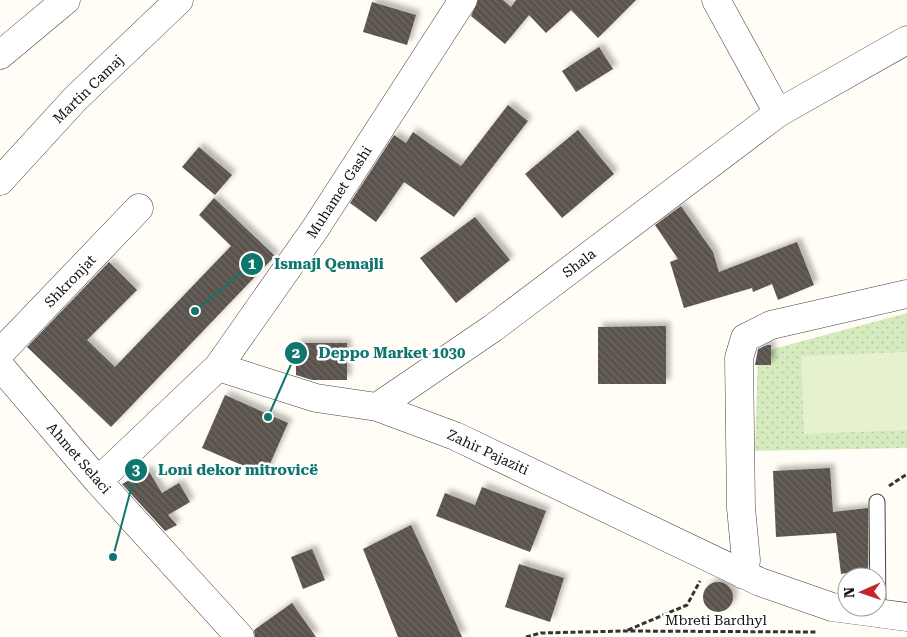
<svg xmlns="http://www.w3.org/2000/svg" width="907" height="637" font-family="'Roboto Serif',serif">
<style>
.park{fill:url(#park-dots)}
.pitch{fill:#e6f2cf}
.building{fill:url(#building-back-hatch);filter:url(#shadow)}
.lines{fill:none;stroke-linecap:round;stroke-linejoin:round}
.service-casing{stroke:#444;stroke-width:17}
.minor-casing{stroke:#444;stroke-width:29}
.path{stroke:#333;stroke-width:3;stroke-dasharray:5 2.5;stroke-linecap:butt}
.service{stroke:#fff;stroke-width:15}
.minor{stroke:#fff;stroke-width:28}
.labels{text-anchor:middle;stroke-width:5;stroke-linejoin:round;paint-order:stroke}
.street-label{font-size:14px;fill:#111;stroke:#fff}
.leader{fill:none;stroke:#0f766e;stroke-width:2}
.callout-dot{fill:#0f766e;stroke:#fff;stroke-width:2}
.mark-label{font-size:15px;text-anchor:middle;font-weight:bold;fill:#fff}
.callout-label{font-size:15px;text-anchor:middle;font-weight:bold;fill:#0f766e;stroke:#fff;stroke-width:5;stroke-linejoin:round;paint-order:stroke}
</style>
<defs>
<pattern id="park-dots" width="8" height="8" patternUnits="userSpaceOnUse" patternTransform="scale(1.25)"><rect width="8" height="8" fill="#d5ebbd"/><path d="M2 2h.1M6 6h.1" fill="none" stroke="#b6c8a1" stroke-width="1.8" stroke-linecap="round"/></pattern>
<pattern id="building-back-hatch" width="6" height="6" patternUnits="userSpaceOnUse" patternTransform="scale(1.25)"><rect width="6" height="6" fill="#5a524d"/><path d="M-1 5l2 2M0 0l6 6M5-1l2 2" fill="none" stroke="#6d6662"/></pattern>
<filter id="shadow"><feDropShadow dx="4.5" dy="-4.5" stdDeviation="2.5" flood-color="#0004"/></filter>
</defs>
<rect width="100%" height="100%" fill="#fffdf5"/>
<path class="park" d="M 907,313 L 907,448 L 755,451 L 758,353 Z"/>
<path class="pitch" d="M 907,352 L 907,430 L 804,434 L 801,356 Z"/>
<path class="building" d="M 478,0 L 503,0 L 511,7 L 516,0 L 636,0 L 598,38 L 571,10 L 546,33 L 529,15 L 505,44 L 471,16 Z
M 372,2 L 416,15 L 407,45 L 363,32 Z
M 599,47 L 613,69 L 576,92 L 562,71 Z
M 508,105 L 528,121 L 454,217 L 404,182 L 376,222 L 350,203 L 394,135 L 406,143 L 413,132 L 461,166 Z
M 578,130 L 614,174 L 562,218 L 525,174 Z
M 199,147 L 232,175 L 215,195 L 182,167 Z
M 214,198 L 275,256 L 111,427 L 27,347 L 109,262 L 137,290 L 87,340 L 115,367 L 231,246 L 199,215 Z
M 681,206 L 713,252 L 719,272 L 797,242 L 814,285 L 778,300 L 772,284 L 753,292 L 752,288 L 684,308 L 670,262 L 678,259 L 655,225 Z
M 475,217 L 510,260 L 456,303 L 420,258 Z
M 666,326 L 666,384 L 598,384 L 598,327 Z
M 296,343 L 347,343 L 347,380 L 312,380 L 296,375 Z
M 767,345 L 771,345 L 771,365 L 755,365 L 758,349 Z
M 225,395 L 288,423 L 265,475 L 202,448 Z
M 830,468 L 833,512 L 868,508 L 868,570 L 841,574 L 836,533 L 776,537 L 773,471 Z
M 148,470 L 162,493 L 179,483 L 190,502 L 168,515 L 177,525 L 165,531 L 122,484 Z
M 482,487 L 546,511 L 530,552 L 436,516 L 445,493 L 475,505 Z
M 411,525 L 433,572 L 462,637 L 398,637 L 363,549 Z
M 312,549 L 325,580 L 303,589 L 291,557 Z
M 519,564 L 564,578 L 550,622 L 505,607 Z
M703 597a15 15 0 1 1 30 0a15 15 0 1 1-30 0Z
M 292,603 L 316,637 L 255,637 L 254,630 Z"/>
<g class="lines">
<defs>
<path id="service" d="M 877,502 L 878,613"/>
<path id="minor" d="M 716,0 L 778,113
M 0,55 L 66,0
M 0,181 L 75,99 L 179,0
M 0,353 L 139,208
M 0,366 L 98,481 L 240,637
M 218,367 L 316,398 L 377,407 L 455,436 L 760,582 L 832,607 L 907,617
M 377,407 L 493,328 L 778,113 L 907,40
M 98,481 L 218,367 L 315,229 L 463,0
M 744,575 L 746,560 L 741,508 L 739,358 L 745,338 L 771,325 L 907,294"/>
</defs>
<use href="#service" class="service-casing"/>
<use href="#minor" class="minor-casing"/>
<path class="path" d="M 889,486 L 907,474
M 628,630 L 687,605 L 700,581
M 526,637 L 541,633 L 625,631 L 817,632"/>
<use href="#service" class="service"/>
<use href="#minor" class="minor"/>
</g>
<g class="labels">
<g class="street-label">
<text transform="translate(88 89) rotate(-44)" y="5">Martin Camaj</text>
<text transform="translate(339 192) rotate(-57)" y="5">Muhamet Gashi</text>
<text transform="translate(579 263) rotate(-37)" y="5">Shala</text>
<text transform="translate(70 281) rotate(-46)" y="5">Shkronjat</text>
<text transform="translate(488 452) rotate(25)" y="5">Zahir Pajaziti</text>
<text transform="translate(79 458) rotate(49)" y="5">Ahmet Selaci</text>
<text x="716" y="625">Mbreti Bardhyl</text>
</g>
</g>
<path class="leader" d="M195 311L252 264M268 417L296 353M113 557L136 470"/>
<g class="callout-dot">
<circle cx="195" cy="311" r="5"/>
<circle cx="268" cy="417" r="5"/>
<circle cx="113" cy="557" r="5"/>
<circle cx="252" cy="264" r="12"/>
<circle cx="296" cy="353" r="12"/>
<circle cx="136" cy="470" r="12"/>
</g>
<g class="mark-label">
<text x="252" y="269">1</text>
<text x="296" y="358">2</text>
<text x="136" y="475">3</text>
</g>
<g class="callout-label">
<text x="329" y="269">Ismajl Qemajli</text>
<text x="392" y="358">Deppo Market 1030</text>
<text x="238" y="475">Loni dekor mitrovicë</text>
</g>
<g transform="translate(862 592) rotate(268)"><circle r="24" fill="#ffffff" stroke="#a0a0a0"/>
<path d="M0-4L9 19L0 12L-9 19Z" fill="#c4262e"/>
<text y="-8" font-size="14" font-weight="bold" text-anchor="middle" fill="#111111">N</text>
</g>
</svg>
